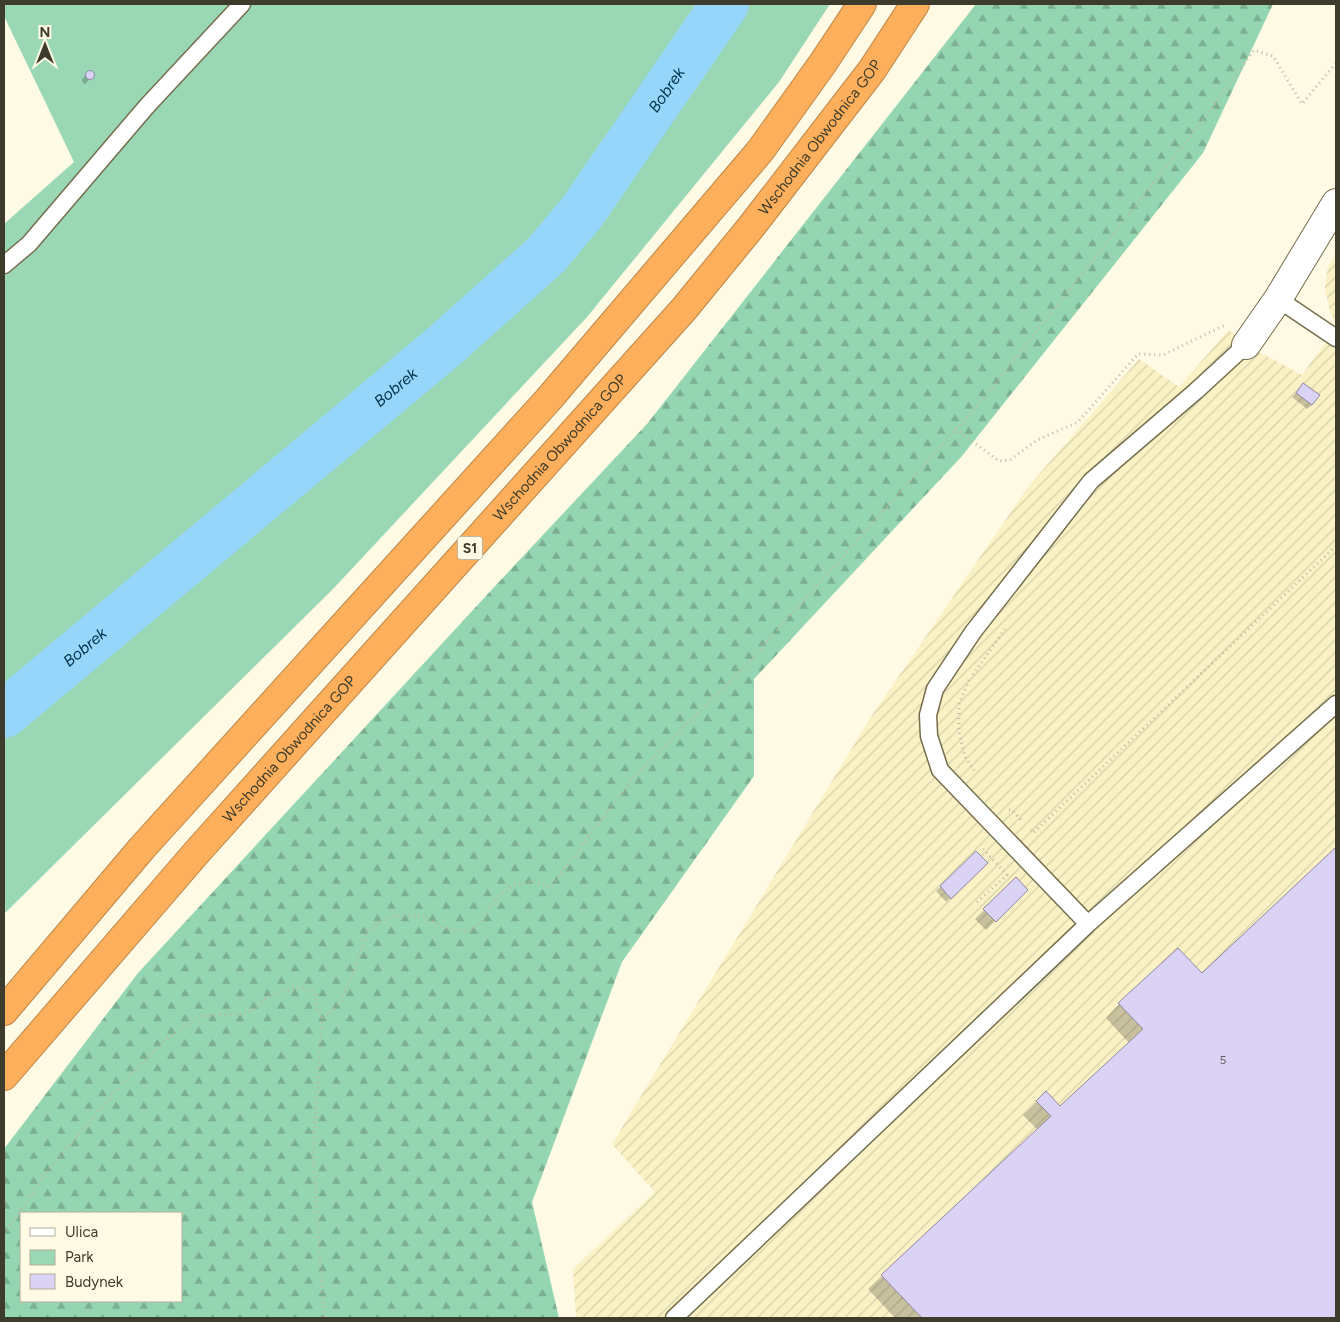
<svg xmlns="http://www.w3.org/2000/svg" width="1340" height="1322" font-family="Figtree,sans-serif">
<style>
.industrial{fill:url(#industrial-furrows)}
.green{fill:#99d7b5}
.forest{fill:url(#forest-firs);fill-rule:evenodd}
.shadow{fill:#0003}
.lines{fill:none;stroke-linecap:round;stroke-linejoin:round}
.river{stroke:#97d6fb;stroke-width:48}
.building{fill:#dbd3f6;stroke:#8f87a7}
.lane-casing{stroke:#756e4d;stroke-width:19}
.street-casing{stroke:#756e4d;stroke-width:30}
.highway-casing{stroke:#ba864b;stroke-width:30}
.path{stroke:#bdbaa6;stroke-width:3;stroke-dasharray:1 4;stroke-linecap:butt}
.lane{stroke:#fff;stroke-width:16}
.street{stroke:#fff;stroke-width:28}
.highway{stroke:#fdaf5b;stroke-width:28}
.labels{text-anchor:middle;stroke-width:4;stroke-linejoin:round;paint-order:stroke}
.number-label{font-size:12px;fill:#64615e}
.shield{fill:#fefae3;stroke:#777463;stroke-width:1}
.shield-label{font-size:14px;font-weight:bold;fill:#3d3b2c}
.street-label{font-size:15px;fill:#3d3b2c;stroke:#fefae3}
.water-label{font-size:16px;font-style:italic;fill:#00344d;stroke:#fefae3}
</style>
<defs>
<pattern id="industrial-furrows" width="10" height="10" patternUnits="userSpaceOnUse" patternTransform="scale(1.25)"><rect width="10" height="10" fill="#faf1c4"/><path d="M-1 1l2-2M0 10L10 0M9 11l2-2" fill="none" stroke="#d7d0a9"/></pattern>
<pattern id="forest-firs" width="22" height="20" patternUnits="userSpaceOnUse" patternTransform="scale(1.25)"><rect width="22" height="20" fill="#95d6b2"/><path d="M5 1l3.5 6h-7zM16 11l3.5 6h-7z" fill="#7baf91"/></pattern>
</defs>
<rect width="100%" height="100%" fill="#fefae3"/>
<path class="industrial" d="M 1336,253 L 1336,325 L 1329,308 L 1325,287 L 1328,266 Z
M 1336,328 L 1336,1318 L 576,1318 L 573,1269 L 655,1192 L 612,1144 L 869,720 L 1028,487 L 1139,359 L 1179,387 L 1229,330 L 1246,345 L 1302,375 Z"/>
<path class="green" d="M 4,4 L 830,4 L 779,82 L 587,317 L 333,589 L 4,914 L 4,224 L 74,162 L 4,16 Z"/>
<path class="forest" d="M 976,4 L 1273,4 L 1203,153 L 962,456 L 754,679 L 754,776 L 622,962 L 532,1202 L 559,1318 L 4,1318 L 4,1149 L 138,973 L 497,584 L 647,424 ZM 21,1213 L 181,1213 L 181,1301 L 21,1301 Z"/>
<path class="shadow" d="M 89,72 L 93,75 L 92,77 L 85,84 L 83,83 L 82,79 Z
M 1303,385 L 1312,405 L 1307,409 L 1292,397 Z
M 1336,849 L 1336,1318 L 895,1318 L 868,1289 L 1038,1130 L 1023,1115 L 1037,1102 L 1060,1108 L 1129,1043 L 1106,1018 L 1119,1004 L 1202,975 Z
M 976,853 L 987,863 L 946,902 L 936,891 Z
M 1016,879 L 1027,890 L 986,930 L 975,919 Z"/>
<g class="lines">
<path class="river" id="s1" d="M 4,714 L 442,348 L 546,255 L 582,212 L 725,4"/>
</g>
<path class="building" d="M85.5 75a4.5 4.5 0 1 1 9 0a4.5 4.5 0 1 1-9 0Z
M 1303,383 L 1320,395 L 1312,405 L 1296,393 Z
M 1336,847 L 1336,1318 L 922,1318 L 881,1275 L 1051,1116 L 1036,1101 L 1046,1091 L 1060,1106 L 1143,1029 L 1118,1003 L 1178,948 L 1202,973 Z
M 976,851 L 988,863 L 951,899 L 940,886 Z
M 1016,877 L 1028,890 L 996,922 L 983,909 Z"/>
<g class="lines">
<defs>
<path id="lane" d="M 4,265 L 29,244 L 147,106 L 242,4
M 1278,299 L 1336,338
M 1088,924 L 940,770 L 929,736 L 928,715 L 935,689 L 973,632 L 1091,481 L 1196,391 L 1246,345
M 674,1318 L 1088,924 L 1336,704"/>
<path id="street" d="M 1246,345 L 1278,299 L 1336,203"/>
<g id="highway">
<path d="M 4,1011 L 142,848 L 548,400 L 760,151 L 823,63 L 862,4"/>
<path id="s2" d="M 4,1076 L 197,852 L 684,309 L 751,227 L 872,70 L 915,4"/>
</g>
</defs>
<use href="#lane" class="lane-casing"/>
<use href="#street" class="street-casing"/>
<use href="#highway" class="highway-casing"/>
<path class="path" d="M 956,429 L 999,461 L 1010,460 L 1037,440 L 1078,422 L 1138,354 L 1163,355 L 1227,324
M 973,675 L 1005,629
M 969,680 L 959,704 L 959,732 L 965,757 L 976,773
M 1009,810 L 1012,810 L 1023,822
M 1031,830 L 1033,833 L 1336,546
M 977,902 L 1007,875 L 983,849
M 322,1017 L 313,1153 L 324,1318
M 4,1234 L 52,1165 L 129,1076 L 168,1038 L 199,1016 L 242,1014 L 254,1009 L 268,996 L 299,987 L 309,989 L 316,994 L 317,1010 L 322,1017 L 332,1012 L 347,989 L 368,931 L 380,922 L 395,916 L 422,916 L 440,926 L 458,931 L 472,931 L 499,896 L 512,886 L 533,881 L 550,887 L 636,775 L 747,664 L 985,397 L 1204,119 L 1254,50 L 1273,56 L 1302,104 L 1336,63"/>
<use href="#lane" class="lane"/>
<use href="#street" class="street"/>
<use href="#highway" class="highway"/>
</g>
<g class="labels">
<g class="number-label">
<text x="1223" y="1064">5</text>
</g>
<rect class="shield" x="457.5" y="536.5" width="25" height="23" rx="4"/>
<g class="shield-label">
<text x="470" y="553">S1</text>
</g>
<g class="street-label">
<text dy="5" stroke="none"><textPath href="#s2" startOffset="1244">Wschodnia Obwodnica GOP</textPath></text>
<text dy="5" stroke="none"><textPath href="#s2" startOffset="839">Wschodnia Obwodnica GOP</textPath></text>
<text dy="5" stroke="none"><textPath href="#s2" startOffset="434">Wschodnia Obwodnica GOP</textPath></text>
</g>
<g class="water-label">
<text dy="6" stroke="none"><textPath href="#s1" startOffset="915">Bobrek</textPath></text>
<text dy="6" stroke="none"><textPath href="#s1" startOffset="510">Bobrek</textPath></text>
<text dy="6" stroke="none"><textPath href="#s1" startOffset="105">Bobrek</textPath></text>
</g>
</g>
<rect width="1340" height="1322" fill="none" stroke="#3d3b2c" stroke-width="10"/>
<rect x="20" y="1212" width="162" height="90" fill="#fefae3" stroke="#b1ae9a"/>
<rect x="30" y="1228" width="25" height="8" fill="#ffffff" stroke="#b1ae9a"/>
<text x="65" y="1237" font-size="15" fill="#3d3b2c">Ulica</text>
<rect x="30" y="1250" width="25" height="15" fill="#99d7b5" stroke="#b1ae9a"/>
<text x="65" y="1262" font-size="15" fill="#3d3b2c">Park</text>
<rect x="30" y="1274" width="25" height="15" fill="#dbd3f6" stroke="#b1ae9a"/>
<text x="65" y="1287" font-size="15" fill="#3d3b2c">Budynek</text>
<g transform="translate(45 45)" stroke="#fefae3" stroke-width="4" paint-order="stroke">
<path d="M0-4L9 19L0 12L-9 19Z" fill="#3d3b2c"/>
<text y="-8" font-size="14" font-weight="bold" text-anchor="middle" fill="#3d3b2c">N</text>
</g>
</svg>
